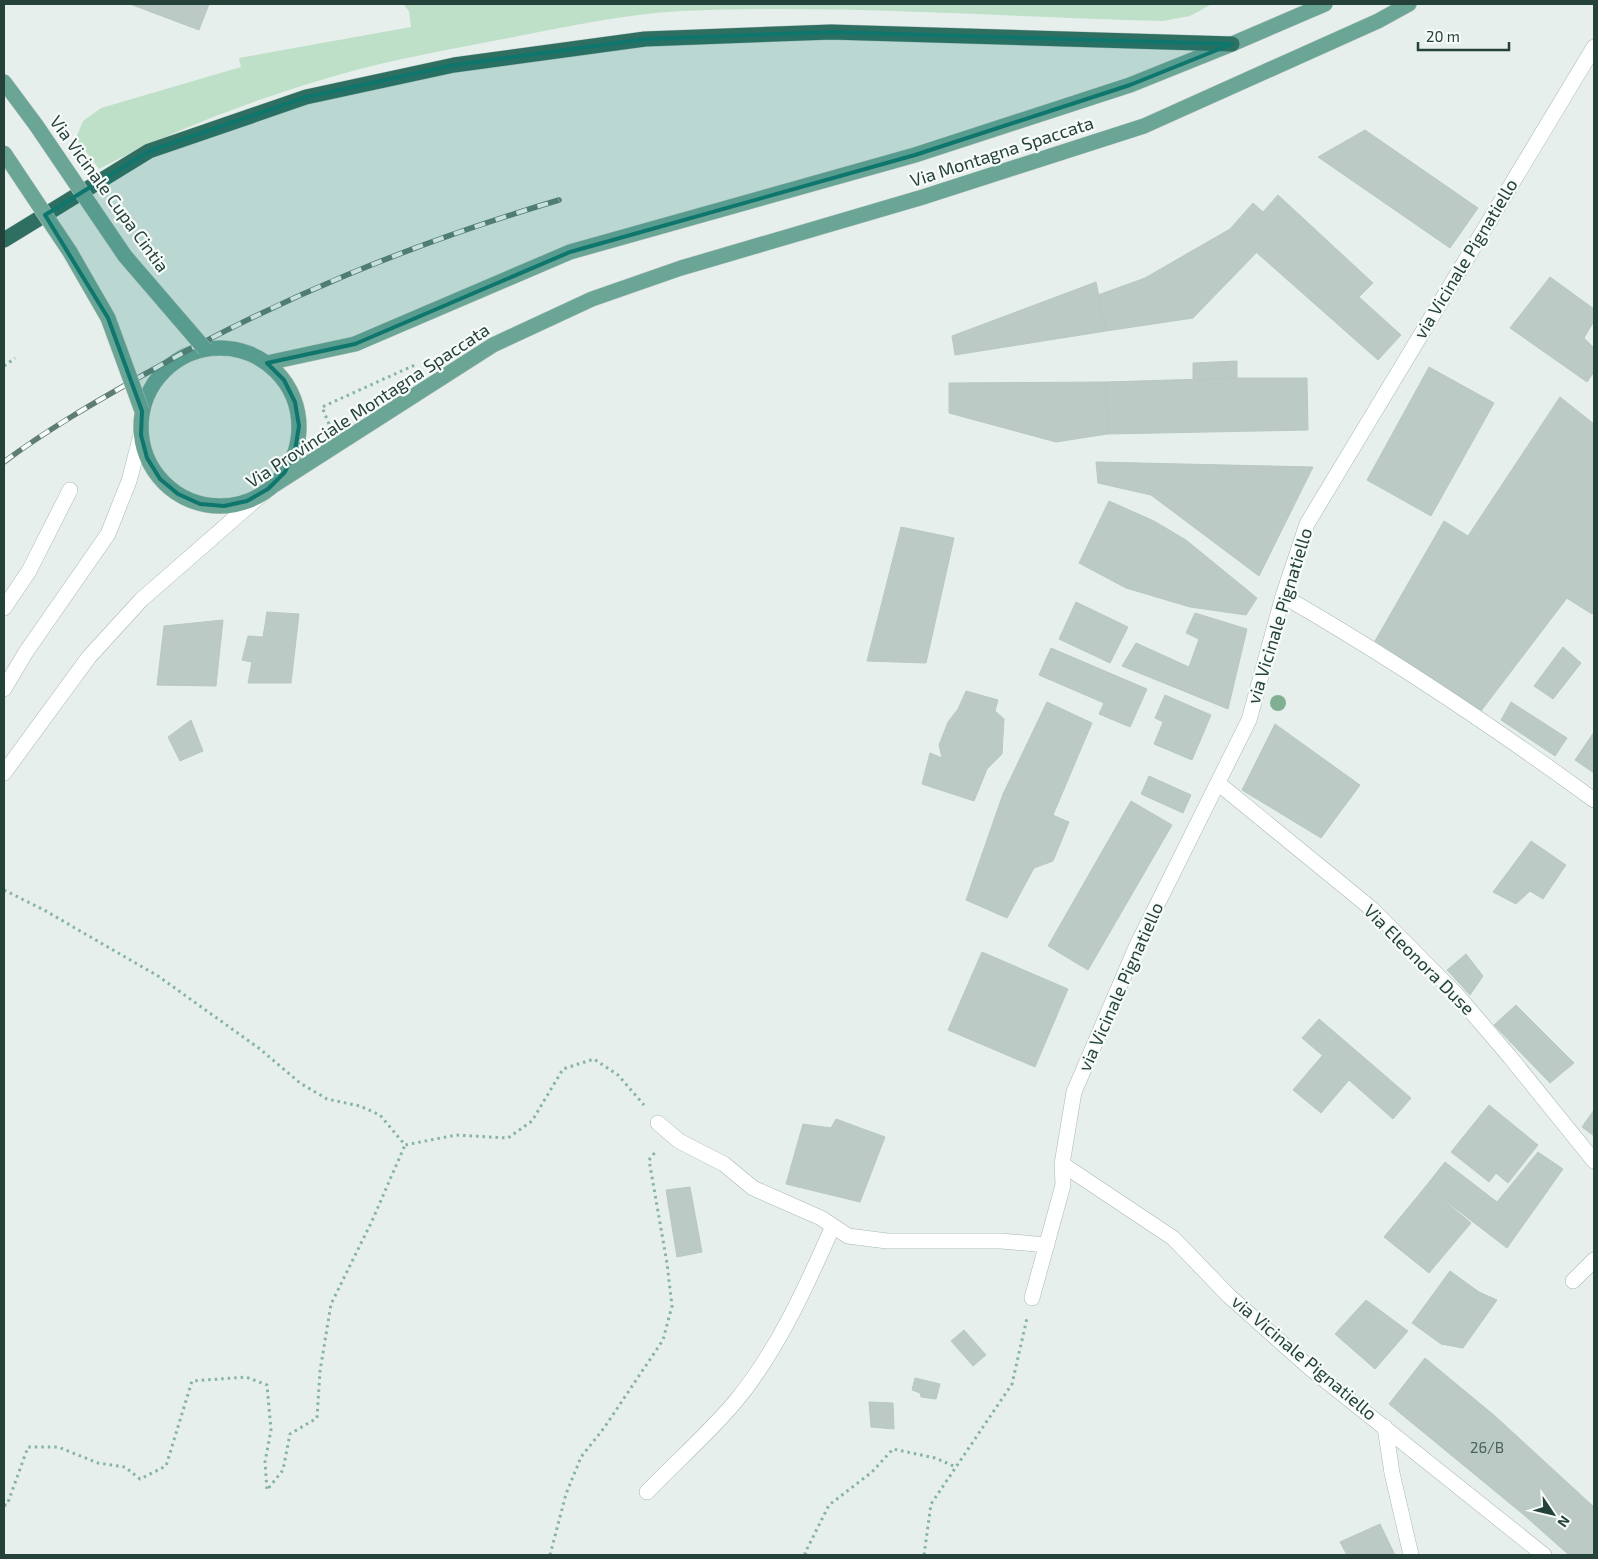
<svg xmlns="http://www.w3.org/2000/svg" width="1598" height="1559" font-family="'Exo 2',sans-serif">
<style>
.green{fill:#bfe0c8}
.building{fill:#bbcac4;stroke:#b8c9c2}
.lines{fill:none;stroke-linecap:round;stroke-linejoin:round}
.minor-casing{stroke:#a8b8b2;stroke-width:16}
.major-casing{stroke:#c2cac8;stroke-width:16}
.highway-casing{stroke:#c2cac8;stroke-width:16}
.path{stroke:#86b3a5;stroke-width:3;stroke-dasharray:2.5 4;stroke-linecap:butt}
.minor{stroke:#fff;stroke-width:15}
.major{stroke:#6aa596;stroke-width:15}
.highway{stroke:#2f6f62;stroke-width:15}
.rail-casing{stroke:#5f7d75;stroke-width:5.5}
.rail{stroke:#f7fbf9;stroke-width:4;stroke-dasharray:11;stroke-linecap:butt}
.major-bridge-casing{stroke:#c2cac8;stroke-width:16;stroke-linecap:butt}
.major-bridge{stroke:#6aa596;stroke-width:15}
.tree{fill:#80af93}
.marked{fill:#0f766e;fill-opacity:0.2;stroke:#0f766e;stroke-width:4;stroke-linejoin:round}
.labels{text-anchor:middle;stroke-width:4.5;stroke-linejoin:round;paint-order:stroke}
.number-label{font-size:15px;fill:#4a645c}
.street-label{font-size:18px;fill:#24423a;stroke:#f7fbf9}
</style>
<rect width="100%" height="100%" fill="#e6efeb"/>
<path class="green" d="M 403,4 L 1212,4 L 1190,16 L 1163,21 C 1002,17 842,4 682,11 C 624,14 565,27 509,38 C 452,49 393,59 338,75 C 255,99 175,129 99,169 L 76,138 L 83,121 L 101,108 L 241,67 L 239,58 L 411,27 L 409,11 Z"/>
<path class="building" d="M 130,4 L 209,4 L 199,30 Z
M 1365,130 L 1478,208 L 1450,248 L 1318,157 Z
M 1278,195 L 1373,283 L 1359,297 L 1401,335 L 1378,360 L 1230,229 L 1253,203 L 1263,212 Z
M 1230,229 L 1258,251 L 1193,318 L 1106,331 L 1098,295 L 1145,278 Z
M 1550,277 L 1594,309 L 1594,321 L 1584,338 L 1594,348 L 1594,372 L 1587,382 L 1510,328 Z
M 1096,282 L 1106,331 L 955,355 L 952,336 Z
M 1237,361 L 1237,378 L 1193,380 L 1193,363 Z
M 1429,367 L 1494,403 L 1431,516 L 1367,480 Z
M 1237,378 L 1307,378 L 1308,430 L 1107,434 L 1106,382 Z
M 1106,382 L 1107,434 L 1056,442 L 949,413 L 949,383 Z
M 1560,397 L 1594,424 L 1594,611 L 1592,614 L 1468,536 Z
M 1096,462 L 1313,467 L 1259,576 L 1151,495 L 1098,483 Z
M 1109,501 L 1154,521 L 1186,540 L 1257,598 L 1246,615 L 1190,607 L 1126,588 L 1079,563 Z
M 1444,521 L 1567,598 L 1481,711 L 1375,641 Z
M 901,527 L 954,538 L 926,663 L 867,661 Z
M 1076,602 L 1128,627 L 1110,663 L 1059,639 Z
M 267,612 L 299,614 L 291,683 L 248,683 L 252,662 L 242,660 L 248,636 L 263,637 Z
M 1195,613 L 1247,629 L 1228,709 L 1122,666 L 1136,643 L 1189,667 L 1199,639 L 1186,633 Z
M 223,620 L 216,686 L 157,685 L 164,626 Z
M 1563,647 L 1581,663 L 1553,699 L 1534,686 Z
M 1051,648 L 1147,689 L 1130,727 L 1099,714 L 1104,703 L 1039,675 Z
M 966,691 L 998,700 L 995,711 L 1004,719 L 1002,754 L 987,769 L 974,801 L 922,784 L 930,753 L 942,758 L 939,745 L 948,722 L 958,709 Z
M 1165,695 L 1211,715 L 1192,760 L 1154,744 L 1163,722 L 1155,718 Z
M 1047,702 L 1092,723 L 1053,815 L 1003,794 Z
M 1511,702 L 1567,738 L 1555,756 L 1501,720 Z
M 191,720 L 203,751 L 180,761 L 168,737 Z
M 1275,724 L 1360,785 L 1321,838 L 1242,790 Z
M 1594,732 L 1594,773 L 1575,760 Z
M 1149,776 L 1191,795 L 1183,813 L 1141,794 Z
M 1003,794 L 1069,822 L 1053,861 L 1034,868 L 1007,918 L 966,900 Z
M 1131,801 L 1172,825 L 1088,970 L 1048,946 Z
M 1531,841 L 1566,865 L 1543,899 L 1530,891 L 1516,904 L 1493,892 Z
M 982,952 L 1068,989 L 1035,1067 L 948,1030 Z
M 1466,954 L 1483,976 L 1470,995 L 1447,970 Z
M 1516,1005 L 1574,1063 L 1550,1083 L 1494,1025 Z
M 1319,1019 L 1339,1036 L 1322,1055 L 1302,1038 Z
M 1339,1036 L 1411,1098 L 1393,1119 L 1349,1080 L 1321,1113 L 1293,1090 Z
M 1489,1105 L 1538,1145 L 1508,1183 L 1496,1173 L 1489,1182 L 1451,1152 Z
M 1594,1110 L 1594,1136 L 1582,1127 Z
M 836,1119 L 885,1137 L 860,1202 L 786,1184 L 803,1124 L 831,1128 Z
M 1538,1152 L 1563,1169 L 1507,1248 L 1426,1186 L 1445,1162 L 1497,1202 Z
M 1426,1186 L 1471,1223 L 1429,1273 L 1384,1237 Z
M 690,1187 L 702,1252 L 677,1257 L 666,1190 Z
M 1450,1271 L 1479,1292 L 1441,1344 L 1412,1323 Z
M 1479,1292 L 1497,1300 L 1463,1348 L 1441,1344 Z
M 1366,1300 L 1408,1331 L 1375,1369 L 1335,1334 Z
M 964,1330 L 986,1355 L 973,1366 L 951,1341 Z
M 1425,1358 L 1495,1416 L 1594,1507 L 1594,1555 L 1569,1555 L 1524,1515 L 1389,1404 Z
M 915,1378 L 940,1384 L 936,1399 L 921,1397 L 920,1393 L 912,1390 Z
M 869,1402 L 893,1403 L 894,1429 L 871,1427 Z
M 1380,1524 L 1395,1555 L 1347,1555 L 1340,1542 Z"/>
<g class="lines">
<defs>
<path id="minor" d="M 1283,596 C 1391,658 1494,727 1594,800
M 4,608 L 29,571 L 70,490
M 4,689 L 26,652 L 108,534 L 129,481 L 141,435
M 4,773 L 89,657 L 141,600 L 268,489
M 1219,784 L 1372,909 L 1457,995 L 1510,1057 L 1594,1161
M 658,1123 L 679,1141 L 724,1164 L 753,1188 L 821,1218 L 848,1236 L 887,1241 L 1001,1241 L 1047,1245
M 1062,1164 L 1173,1238 L 1229,1296 L 1311,1369 L 1544,1555
M 1573,1281 L 1594,1260
M 1032,1298 L 1063,1185 L 1062,1164 L 1074,1092 L 1137,945 L 1249,720 L 1283,596 L 1307,524 L 1594,47
M 1385,1427 L 1392,1473 L 1411,1555
M 647,1492 C 676,1462 708,1434 735,1402 C 777,1352 807,1285 833,1226"/>
<path id="major" d="M 4,82 L 36,125
M141 427a79 79 0 1 1 158 0a79 79 0 1 1-158 0Z
M 267,363 L 355,344 L 570,252 L 915,155 L 1130,85 L 1232,44 L 1325,4
M 268,489 L 493,345 L 592,299 L 681,268 L 923,197 L 1144,126 L 1378,21 L 1409,4"/>
<path id="highway" d="M 4,240 L 149,151 L 306,97 L 454,65 L 645,39 L 831,32 L 1232,44"/>
</defs>
<use href="#minor" class="minor-casing"/>
<use href="#major" class="major-casing"/>
<use href="#highway" class="highway-casing"/>
<path class="path" d="M 4,366 L 15,358
M 329,424 L 322,407 L 417,364
M 4,890 L 44,910 L 158,976 L 260,1049 L 300,1083 L 327,1099 L 360,1106 L 380,1115 L 405,1145 L 456,1135 L 508,1138 L 532,1121 L 563,1069 L 594,1059 L 618,1075 L 644,1105
M 4,1505 L 7,1505 L 28,1447 L 58,1447 L 98,1463 L 125,1467 L 140,1479 L 166,1466 L 192,1381 L 246,1377 L 267,1385 L 271,1430 L 265,1462 L 267,1490 L 283,1470 L 290,1434 L 317,1418 L 320,1371 L 331,1304 L 372,1221 L 405,1145
M 550,1555 L 566,1494 L 581,1457 L 604,1428 L 663,1340 L 672,1306 L 667,1263 L 649,1160 L 656,1151
M 806,1555 L 805,1553 L 829,1505 L 872,1472 L 893,1449 L 935,1458 L 956,1467
M 924,1555 L 931,1504 L 1012,1384 L 1027,1318"/>
<use href="#minor" class="minor"/>
<use href="#major" class="major"/>
<use href="#highway" class="highway"/>
<defs>
<path id="rail" d="M 4,462 C 48,429 97,401 145,374 C 279,298 411,244 559,200"/>
</defs>
<use href="#rail" class="rail-casing"/>
<use href="#rail" class="rail"/>
<defs>
<path id="major-bridge" d="M 36,125 L 125,256 L 205,349
M 4,153 L 70,252 L 108,318 L 142,411"/>
</defs>
<use href="#major-bridge" class="major-bridge-casing"/>
<use href="#major-bridge" class="major-bridge"/>
</g>
<circle class="tree" cx="1278" cy="703" r="8"/>
<path class="marked" d="M 831,32 L 1232,44 L 1130,85 L 915,155 L 570,252 L 355,344 L 267,363 L 284,380 L 295,402 L 299,426 L 295,450 L 285,472 L 268,489 L 247,501 L 224,506 L 200,504 L 178,494 L 160,479 L 147,458 L 141,435 L 142,411 L 108,318 L 45,215 L 149,151 L 306,97 L 454,65 L 645,39 Z"/>
<g class="labels">
<g class="number-label">
<text x="1487" y="1453">26/B</text>
</g>
<g class="street-label">
<text transform="translate(1002 152) rotate(-18)" y="6">Via Montagna Spaccata</text>
<text transform="translate(109 194) rotate(54)" y="6">Via Vicinale Cupa Cintia</text>
<text transform="translate(1466 259) rotate(-59)" y="6">via Vicinale Pignatiello</text>
<text transform="translate(368 406) rotate(-33)" y="6">Via Provinciale Montagna Spaccata</text>
<text transform="translate(1280 616) rotate(-73)" y="6">via Vicinale Pignatiello</text>
<text transform="translate(1419 960) rotate(45)" y="6">Via Eleonora Duse</text>
<text transform="translate(1121 987) rotate(-66)" y="6">via Vicinale Pignatiello</text>
<text transform="translate(1304 1358) rotate(40)" y="6">via Vicinale Pignatiello</text>
</g>
</g>
<rect width="1598" height="1559" fill="none" stroke="#24423a" stroke-width="10"/>
<g transform="translate(1553 1514) rotate(125)" stroke="#f7fbf9" stroke-width="4" paint-order="stroke">
<path d="M0-4L9 19L0 12L-9 19Z" fill="#24423a"/>
<text y="-8" font-size="14" font-weight="bold" text-anchor="middle" fill="#24423a">N</text>
</g>
<path d="M1418 42v8h91v-8" fill="none" stroke="#24423a" stroke-width="2.5"/>
<text x="1426" y="42" font-size="15" fill="#24423a" stroke="#f7fbf9" stroke-width="4" paint-order="stroke">20 m</text>
</svg>
